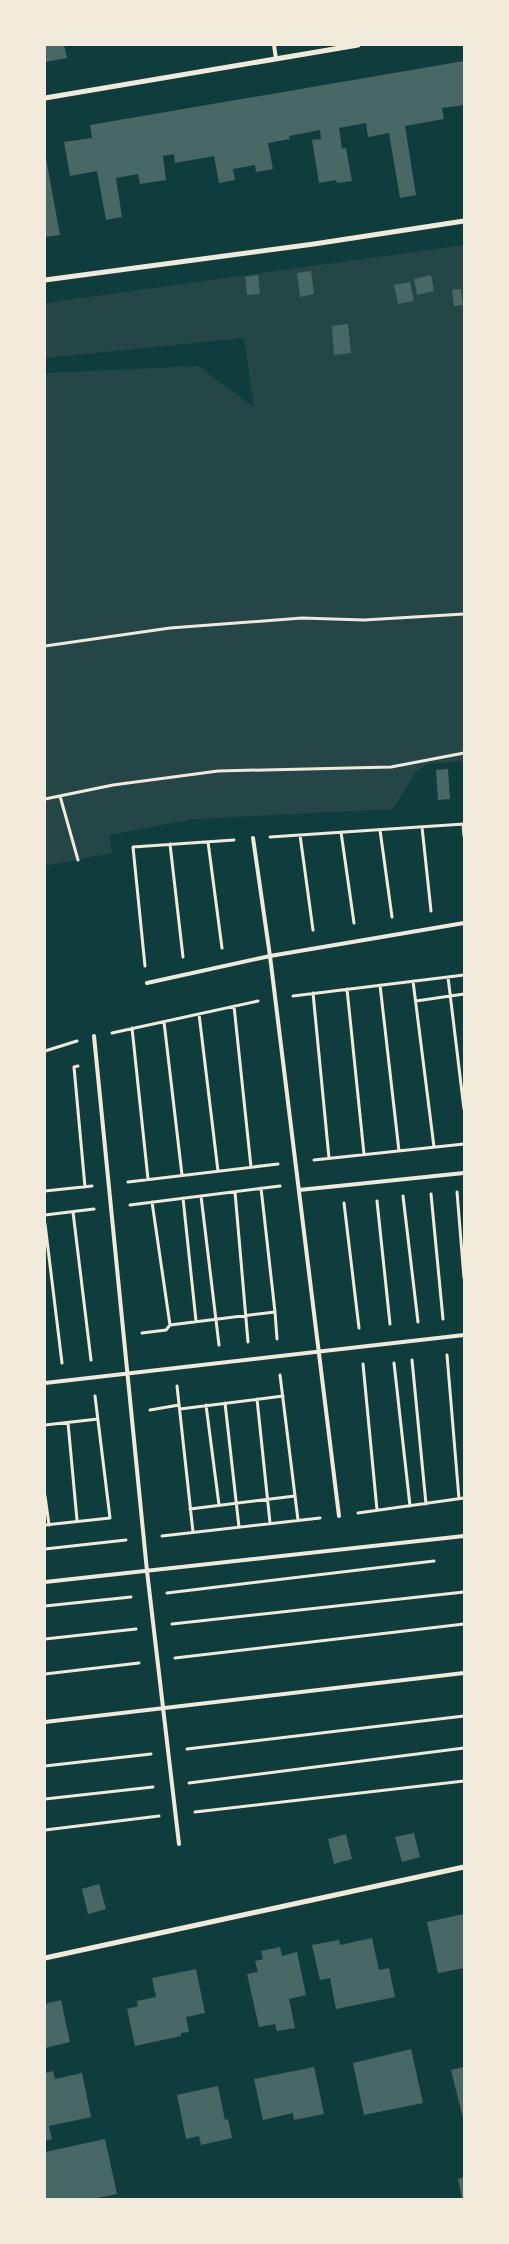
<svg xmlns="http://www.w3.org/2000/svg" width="509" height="2244" font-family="'Nunito Sans',sans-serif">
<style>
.green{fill:#244646}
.building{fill:#486865}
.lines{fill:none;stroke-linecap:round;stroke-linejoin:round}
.path{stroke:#f1e9da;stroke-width:3}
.service{stroke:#f1e9da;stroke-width:4}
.minor{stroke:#f1e9da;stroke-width:5}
</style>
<rect width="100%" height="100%" fill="#0f3d3e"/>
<path class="green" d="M 464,245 L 464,761 L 427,764 L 416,772 L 393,809 L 194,819 L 109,835 L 112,853 L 45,866 L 45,373 L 198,366 L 254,407 L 244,338 L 45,358 L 45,303 Z"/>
<path class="building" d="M 45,45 L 64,45 L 67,58 L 45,62 Z
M 464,61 L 464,105 L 442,108 L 444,119 L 405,126 L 416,195 L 400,198 L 389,133 L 368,137 L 366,123 L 339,128 L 342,149 L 346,148 L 352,181 L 337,183 L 336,180 L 319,183 L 312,140 L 321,139 L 320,130 L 289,136 L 290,139 L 268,143 L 273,169 L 256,172 L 255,165 L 233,169 L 235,180 L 219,183 L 214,156 L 175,163 L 174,154 L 163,156 L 166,180 L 140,184 L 138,174 L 116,178 L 122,217 L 106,220 L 97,171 L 70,176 L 64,142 L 92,138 L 90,125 Z
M 45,153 L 60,235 L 45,237 Z
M 311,271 L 314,294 L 300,297 L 297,273 Z
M 258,275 L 260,294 L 247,295 L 245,277 Z
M 431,275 L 434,291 L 417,295 L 414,279 Z
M 410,282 L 414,301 L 398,304 L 394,285 Z
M 461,289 L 463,305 L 454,306 L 452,290 Z
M 348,324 L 351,353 L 334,355 L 332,326 Z
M 448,769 L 450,799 L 438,800 L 436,770 Z
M 414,1833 L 420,1857 L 402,1862 L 395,1837 Z
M 346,1834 L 352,1859 L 334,1864 L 328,1839 Z
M 99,1884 L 106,1909 L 88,1914 L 82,1889 Z
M 464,1914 L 464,1968 L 438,1973 L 427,1922 Z
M 372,1938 L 379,1970 L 389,1968 L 395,1997 L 336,2009 L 330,1978 L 320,1980 L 312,1945 L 339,1940 L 340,1945 Z
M 280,1947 L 282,1956 L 297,1952 L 306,1995 L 289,1999 L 295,2028 L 277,2031 L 275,2024 L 259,2027 L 247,1974 L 258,1972 L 255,1961 L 263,1959 L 261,1951 Z
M 196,1969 L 205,2013 L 186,2017 L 189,2032 L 181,2033 L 181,2036 L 135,2046 L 127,2009 L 138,2006 L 137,2001 L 156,1997 L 152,1978 Z
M 61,2000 L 70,2042 L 45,2048 L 45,2004 Z
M 411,2049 L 423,2103 L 364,2115 L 353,2063 Z
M 314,2067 L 324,2114 L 294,2120 L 293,2113 L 263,2120 L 254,2079 Z
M 464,2067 L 464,2117 L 463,2118 L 451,2070 Z
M 53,2071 L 55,2079 L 82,2073 L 91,2117 L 49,2126 L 52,2139 L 45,2141 L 45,2073 Z
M 218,2086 L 225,2120 L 228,2119 L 232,2138 L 201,2145 L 199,2136 L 186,2139 L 177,2095 Z
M 105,2139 L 117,2194 L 92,2199 L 45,2199 L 45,2152 Z
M 464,2177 L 464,2199 L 462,2199 L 458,2179 Z"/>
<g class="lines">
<path class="path" d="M 45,646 L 170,628 L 302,618 L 364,620 L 464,614
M 60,796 L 78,860
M 45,799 L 113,785 L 218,771 L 391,767 L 464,753
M 463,824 L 464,836
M 422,827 L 431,911
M 380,830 L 392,917
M 341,832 L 354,923
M 300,835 L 313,930
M 270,837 L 464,824
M 208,842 L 222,948
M 170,844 L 183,957
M 145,966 L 133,847 L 234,840
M 448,977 L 464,1109
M 413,981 L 434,1147
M 380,985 L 399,1151
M 347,989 L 364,1154
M 313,993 L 329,1158
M 293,996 L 464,975
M 416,1001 L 464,994
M 234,1006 L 251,1167
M 199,1014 L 218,1171
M 164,1022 L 182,1175
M 132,1028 L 148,1179
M 112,1033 L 258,1001
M 45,1051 L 77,1041
M 78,1066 L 74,1067 L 85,1187
M 314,1160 L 464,1144
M 128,1182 L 278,1164
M 261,1188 L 275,1312
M 45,1191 L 92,1186
M 235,1192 L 248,1342
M 457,1192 L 464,1278
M 431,1194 L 443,1319
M 201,1196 L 219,1345
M 403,1196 L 418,1322
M 183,1198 L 196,1321
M 377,1201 L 390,1324
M 152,1202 L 170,1325
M 344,1203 L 359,1328
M 130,1205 L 280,1186
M 73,1212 L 91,1360
M 45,1215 L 94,1209
M 45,1224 L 62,1363
M 142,1333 L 166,1330 L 170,1325 L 275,1312 L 277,1339
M 447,1355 L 459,1499
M 412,1360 L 426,1504
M 394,1363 L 410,1506
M 363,1364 L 377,1510
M 280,1375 L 298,1520
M 177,1386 L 193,1532
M 257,1399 L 270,1523
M 225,1403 L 239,1527
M 206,1405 L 219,1505
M 180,1409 L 283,1396
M 150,1410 L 179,1405
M 68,1423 L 77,1520
M 45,1425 L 98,1419
M 45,1496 L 49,1525
M 190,1509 L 295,1496
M 358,1513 L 464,1498
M 45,1525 L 110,1518 L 95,1396
M 162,1536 L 320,1518
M 45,1549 L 126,1540
M 167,1593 L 434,1561
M 45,1606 L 131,1597
M 172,1624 L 464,1592
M 45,1639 L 136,1629
M 175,1658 L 464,1624
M 45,1674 L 139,1663
M 187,1749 L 464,1716
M 45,1766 L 151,1754
M 189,1783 L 464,1748
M 45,1799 L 153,1787
M 195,1812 L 464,1781
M 45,1830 L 159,1816"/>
<path class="service" d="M 274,45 L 276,59
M 253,838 L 270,956 L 339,1516
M 147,983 L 270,956 L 464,923
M 94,1036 L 147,1571 L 179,1844
M 299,1190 L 464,1173
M 45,1383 L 464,1335
M 45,1582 L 464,1536
M 45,1722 L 464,1673"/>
<path class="minor" d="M 45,98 L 358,45
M 45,280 L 314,244 L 464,221
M 45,1958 L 464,1867"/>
</g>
<rect width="509" height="2244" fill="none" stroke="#f1e9da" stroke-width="92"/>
</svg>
